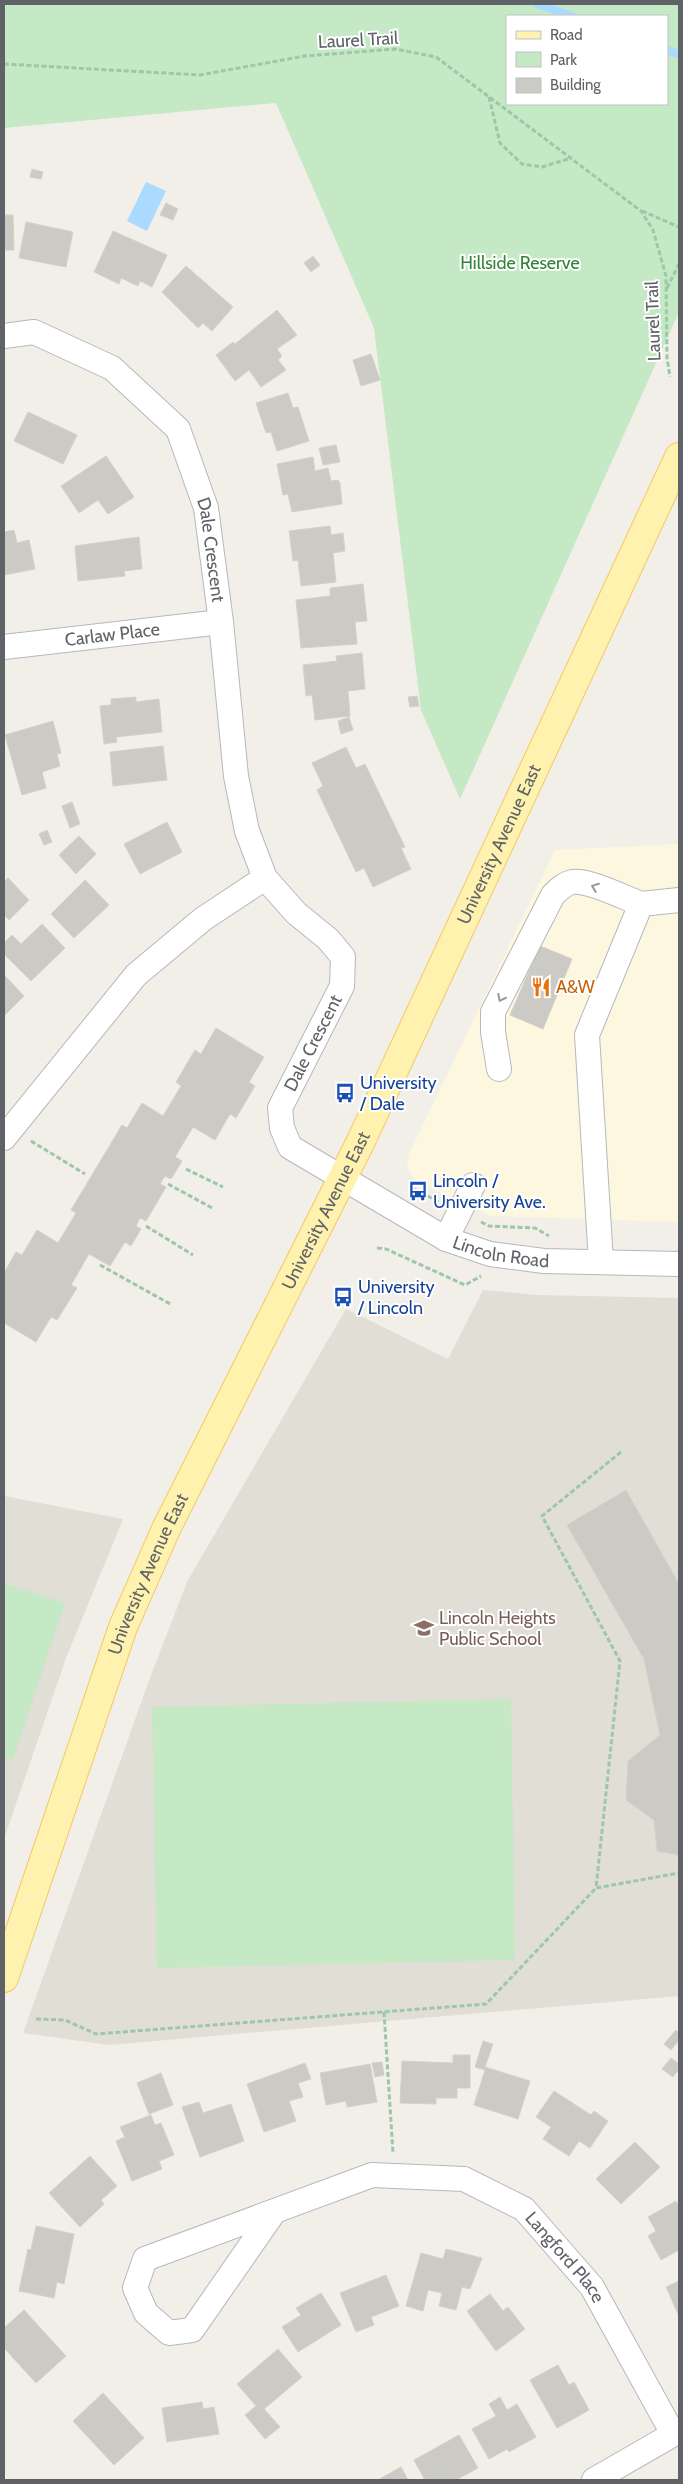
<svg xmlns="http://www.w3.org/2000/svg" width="683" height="2484" font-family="Cabin,sans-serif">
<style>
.commercial{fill:#fef7e0}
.education{fill:#e1ded6}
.green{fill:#c5e8c5;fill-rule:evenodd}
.water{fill:#aadaff}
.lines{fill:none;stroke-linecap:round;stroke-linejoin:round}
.stream{stroke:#aadaff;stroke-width:8}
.building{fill:#cccac5;stroke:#d6d1c6}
.minor-casing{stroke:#b5b8bc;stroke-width:26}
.major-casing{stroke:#f2c960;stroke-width:30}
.path{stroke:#9cc7a9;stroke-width:3;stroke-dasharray:5 2.5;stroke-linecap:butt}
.minor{stroke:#fff;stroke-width:24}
.major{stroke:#fff2af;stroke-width:28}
.oneway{stroke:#979a9d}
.labels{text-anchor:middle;stroke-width:4;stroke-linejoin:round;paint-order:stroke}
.street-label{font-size:18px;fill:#5f6368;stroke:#fff}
.park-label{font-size:18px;fill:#348238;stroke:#fff}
.food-label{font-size:18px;fill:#c56008;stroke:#fff;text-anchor:start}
.transit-label{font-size:18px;fill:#164399;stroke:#fff;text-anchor:start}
.education-label{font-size:18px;fill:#785e54;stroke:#fff;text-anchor:start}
</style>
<rect width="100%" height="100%" fill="#f1efe8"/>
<path class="commercial" d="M 679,844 L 679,1222 L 491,1216 L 417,1182 L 407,1168 L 409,1154 L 555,850 Z"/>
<path class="education" d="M 483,1290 L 538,1295 L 679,1298 L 679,1996 L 109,2045 L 23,2033 L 151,1675 L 188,1580 L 346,1309 L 448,1359 Z
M 4,1496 L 123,1519 L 66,1658 L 4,1839 Z"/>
<path class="green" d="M 4,4 L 679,4 L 679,312 L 460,799 L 421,710 L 374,328 L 276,103 L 4,128 ZM 507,16 L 667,16 L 667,104 L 507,104 Z
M 4,1583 L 65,1603 L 13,1760 L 4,1757 Z
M 511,1699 L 515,1960 L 157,1968 L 152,1707 Z"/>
<path class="water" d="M 146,182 L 166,191 L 147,231 L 127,221 Z"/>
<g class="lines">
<path class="stream" d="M 537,4 L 572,16
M 667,50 L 679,54"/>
</g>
<path class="building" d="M 32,169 L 43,172 L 41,179 L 30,177 Z
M 166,203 L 178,209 L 173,220 L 160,215 Z
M 4,215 L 13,215 L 14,250 L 4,250 Z
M 26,222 L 73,232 L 66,267 L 19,258 Z
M 113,231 L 167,255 L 152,287 L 140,281 L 138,286 L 121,278 L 119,284 L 94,272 Z
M 313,256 L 320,265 L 311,272 L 304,263 Z
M 186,266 L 233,307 L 212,331 L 203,323 L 198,328 L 162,292 Z
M 277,310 L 297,335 L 277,349 L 282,356 L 278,360 L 286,370 L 261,387 L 249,370 L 235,381 L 216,355 L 233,342 L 235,344 Z
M 371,354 L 380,380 L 361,386 L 353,360 Z
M 288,393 L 293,408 L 298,407 L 309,441 L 277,451 L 271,432 L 266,433 L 256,403 Z
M 28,412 L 77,435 L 63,464 L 14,441 Z
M 336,445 L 340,462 L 323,465 L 319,448 Z
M 106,456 L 134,497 L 108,514 L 98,500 L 79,513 L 61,486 Z
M 313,457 L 315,471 L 328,468 L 331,481 L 338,480 L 340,483 L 342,504 L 292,512 L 288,494 L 283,495 L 277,464 Z
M 330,526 L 331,535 L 343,533 L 345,551 L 333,553 L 336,582 L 301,586 L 298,560 L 293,561 L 289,531 Z
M 14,530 L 17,543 L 29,540 L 35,569 L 4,575 L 4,532 Z
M 139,537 L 142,569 L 124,571 L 125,576 L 78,581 L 75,546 Z
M 363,584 L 367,621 L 355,622 L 357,644 L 301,648 L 296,600 L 330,596 L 330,588 Z
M 362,653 L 365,689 L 348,691 L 350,716 L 315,720 L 312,695 L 306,696 L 303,665 L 337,661 L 336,656 Z
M 417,696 L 419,706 L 410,707 L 408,697 Z
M 136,697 L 136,702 L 159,699 L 162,732 L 116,737 L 117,742 L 104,744 L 100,706 L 111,705 L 111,699 Z
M 349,717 L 353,730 L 341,734 L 338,721 Z
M 53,721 L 61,753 L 57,754 L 60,766 L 42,772 L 46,788 L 22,795 L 5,735 Z
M 163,746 L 167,780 L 113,786 L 110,752 Z
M 346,747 L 356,768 L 365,764 L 405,847 L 401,848 L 411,869 L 373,887 L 364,868 L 356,872 L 317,790 L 323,786 L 312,763 Z
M 72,802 L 80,824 L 70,828 L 62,806 Z
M 167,822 L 182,852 L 140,874 L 124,844 Z
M 47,830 L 52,842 L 44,845 L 39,834 Z
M 79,836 L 96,854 L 76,874 L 59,855 Z
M 8,878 L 29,900 L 9,920 L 4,915 L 4,882 Z
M 85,880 L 109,905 L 74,938 L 51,914 Z
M 42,924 L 65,948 L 31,981 L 4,954 L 4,943 L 12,935 L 21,944 Z
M 540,946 L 572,959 L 543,1029 L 510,1015 Z
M 4,975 L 24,996 L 4,1016 Z
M 216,1028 L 264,1057 L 249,1082 L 255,1086 L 236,1118 L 230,1114 L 215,1140 L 193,1127 L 175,1157 L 182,1161 L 171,1179 L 165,1176 L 160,1184 L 166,1187 L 146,1221 L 140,1218 L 136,1226 L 141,1229 L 131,1246 L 125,1242 L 110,1266 L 89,1254 L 71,1285 L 77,1288 L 57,1320 L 51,1317 L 36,1342 L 4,1323 L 4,1273 L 16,1252 L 22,1255 L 37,1230 L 58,1243 L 76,1213 L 71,1210 L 122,1125 L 127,1128 L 142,1103 L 163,1116 L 181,1086 L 176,1082 L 195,1050 L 201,1054 Z
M 626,1490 L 679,1584 L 679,1855 L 657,1851 L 654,1820 L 626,1800 L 628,1761 L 660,1735 L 644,1659 L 567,1525 Z
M 676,2030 L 679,2033 L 679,2040 L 671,2050 L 664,2044 Z
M 483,2041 L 493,2044 L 485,2067 L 530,2081 L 518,2119 L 474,2105 L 485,2070 L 475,2067 Z
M 453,2055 L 470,2055 L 470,2088 L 457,2088 L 457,2098 L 436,2098 L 436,2104 L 400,2103 L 402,2061 L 453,2063 Z
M 671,2058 L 679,2064 L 679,2069 L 673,2077 L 662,2069 Z
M 382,2062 L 384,2075 L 375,2077 L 372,2063 Z
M 305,2063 L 311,2079 L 298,2083 L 303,2097 L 289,2101 L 296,2121 L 264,2132 L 247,2084 Z
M 370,2064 L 377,2102 L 347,2107 L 346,2101 L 326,2105 L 320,2073 Z
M 161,2073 L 173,2105 L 149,2114 L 137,2083 Z
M 554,2091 L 591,2115 L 594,2111 L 608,2121 L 590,2148 L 579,2141 L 569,2156 L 543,2139 L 551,2127 L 536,2117 Z
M 199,2102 L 203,2113 L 231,2104 L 244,2141 L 200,2157 L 182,2107 Z
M 151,2115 L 155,2125 L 161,2123 L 174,2155 L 159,2161 L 162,2169 L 132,2181 L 116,2141 L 125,2137 L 120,2127 Z
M 635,2142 L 660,2167 L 621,2204 L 596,2179 Z
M 90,2156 L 117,2186 L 101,2200 L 104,2204 L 80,2227 L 49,2193 Z
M 676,2201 L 679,2207 L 679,2250 L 661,2260 L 648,2236 L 656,2231 L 648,2217 Z
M 36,2226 L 74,2234 L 64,2284 L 57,2282 L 54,2298 L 19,2291 L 28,2249 L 31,2250 Z
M 446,2249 L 482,2258 L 470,2289 L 462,2287 L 456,2310 L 439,2306 L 442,2293 L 428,2290 L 423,2311 L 406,2306 L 421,2253 L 443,2259 Z
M 386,2275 L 399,2306 L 371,2317 L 374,2325 L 356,2332 L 340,2293 Z
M 679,2281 L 679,2316 L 666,2287 Z
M 321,2293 L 341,2325 L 298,2352 L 282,2327 L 301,2315 L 296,2308 Z
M 490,2294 L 503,2311 L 508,2307 L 525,2329 L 496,2351 L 467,2311 Z
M 24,2310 L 66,2356 L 36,2383 L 4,2348 L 4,2328 Z
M 278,2349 L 302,2377 L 264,2409 L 280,2427 L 265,2439 L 245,2415 L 256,2406 L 237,2384 Z
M 558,2365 L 569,2385 L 574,2382 L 589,2410 L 557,2428 L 530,2380 Z
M 103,2393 L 144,2438 L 114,2465 L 73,2421 Z
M 500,2397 L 507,2410 L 517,2404 L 536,2437 L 509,2452 L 507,2449 L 489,2459 L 472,2429 L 496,2416 L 489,2404 Z
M 202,2402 L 203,2409 L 214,2407 L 219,2434 L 167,2442 L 162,2408 Z
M 459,2435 L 478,2468 L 456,2480 L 425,2480 L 414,2460 Z
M 401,2467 L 408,2480 L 378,2480 Z"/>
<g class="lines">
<defs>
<g id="minor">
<path id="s1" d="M 4,336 L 34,332 L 112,368 L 178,429 L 206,508 L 221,622 L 236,776 L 247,831 L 265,878 L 296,913 L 328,939 L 343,957 L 342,986 L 280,1108 L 282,1128 L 290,1147 L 446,1239 L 490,1254 L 544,1261 L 679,1264"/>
<path id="s2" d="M 4,647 L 221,622"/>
<path d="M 499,1069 L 493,1032 L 493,1012 L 553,895 C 559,889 564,884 572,882 C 588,879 625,898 641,904"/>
<path d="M 4,1138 L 136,975 L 203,919 L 265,878"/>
<path d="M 446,1239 L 473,1185"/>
<path d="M 601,1262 L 587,1035 L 641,904 L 679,900"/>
<path id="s3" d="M 274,2212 L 192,2330 L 169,2333 L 146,2313 L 135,2288 L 145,2259 L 372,2175 L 464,2179 L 524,2209 L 592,2287 L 673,2434"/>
<path d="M 594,2480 L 679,2431"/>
</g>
<g id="major">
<path id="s4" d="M 4,1978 L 123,1627 L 166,1529 L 361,1141 L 679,457"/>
</g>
</defs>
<use href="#minor" class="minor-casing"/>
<use href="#major" class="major-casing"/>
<path class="path" d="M 4,64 L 200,75 L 305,56 L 395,49 L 436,57 L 641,211 L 653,230 L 666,276 L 667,358 L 670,377
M 489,97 L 500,143 L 522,164 L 542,167 L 571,158
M 642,211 L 679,227
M 667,288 L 679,264
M 31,1141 L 85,1174
M 186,1169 L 223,1187
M 168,1184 L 214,1209
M 414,1189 L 439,1202
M 481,1222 L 489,1226 L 535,1228 L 549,1236
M 146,1226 L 193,1255
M 377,1248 L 386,1249 L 465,1285 L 481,1276
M 100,1265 L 172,1305
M 621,1452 L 542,1516 L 620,1661 L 596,1888 L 679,1873
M 384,2012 L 393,2153
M 36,2019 L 65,2020 L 96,2034 L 486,2004 L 596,1888"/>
<use href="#minor" class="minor"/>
<use href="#major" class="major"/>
</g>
<defs><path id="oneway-chevron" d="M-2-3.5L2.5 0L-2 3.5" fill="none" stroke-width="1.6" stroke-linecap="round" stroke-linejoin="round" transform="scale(1.25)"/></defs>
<g class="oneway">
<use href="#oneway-chevron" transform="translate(595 887) rotate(-159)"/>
<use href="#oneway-chevron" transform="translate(501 998) rotate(117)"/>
</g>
<defs>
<symbol id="restaurant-bare" viewBox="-9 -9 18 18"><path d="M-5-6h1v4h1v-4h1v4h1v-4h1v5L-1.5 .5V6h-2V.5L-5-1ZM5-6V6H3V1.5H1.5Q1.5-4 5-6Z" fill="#e8710a" stroke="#fff" stroke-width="2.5" paint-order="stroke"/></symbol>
<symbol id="bus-bare" viewBox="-9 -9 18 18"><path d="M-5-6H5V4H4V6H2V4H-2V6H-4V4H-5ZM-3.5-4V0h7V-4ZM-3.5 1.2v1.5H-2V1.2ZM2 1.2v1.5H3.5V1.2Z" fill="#1a4fb4" stroke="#fff" stroke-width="2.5" paint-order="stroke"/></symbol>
<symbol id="school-bare" viewBox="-9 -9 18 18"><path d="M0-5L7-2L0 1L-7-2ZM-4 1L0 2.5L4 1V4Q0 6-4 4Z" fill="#8d6e63" stroke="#fff" stroke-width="2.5" paint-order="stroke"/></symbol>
</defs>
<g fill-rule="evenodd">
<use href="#restaurant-bare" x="527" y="973" width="28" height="28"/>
<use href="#bus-bare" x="331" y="1079" width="28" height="28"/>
<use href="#bus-bare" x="404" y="1177" width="28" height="28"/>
<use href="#bus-bare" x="329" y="1283" width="28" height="28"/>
<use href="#school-bare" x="410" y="1614" width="28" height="28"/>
</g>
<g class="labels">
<g class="street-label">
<text transform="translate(358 40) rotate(-3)" y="6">Laurel Trail</text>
<text transform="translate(653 321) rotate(-92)" y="6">Laurel Trail</text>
<text dy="6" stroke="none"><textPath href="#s1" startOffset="332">Dale Crescent</textPath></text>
<text dy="6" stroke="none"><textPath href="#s2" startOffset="109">Carlaw Place</textPath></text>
<text dy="6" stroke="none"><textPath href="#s4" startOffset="1239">University Avenue East</textPath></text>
<text transform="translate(313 1043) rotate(-63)" y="6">Dale Crescent</text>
<text dy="6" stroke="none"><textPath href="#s4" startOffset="834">University Avenue East</textPath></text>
<text dy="6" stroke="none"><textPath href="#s1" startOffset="1222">Lincoln Road</textPath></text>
<text dy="6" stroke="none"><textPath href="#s4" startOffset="429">University Avenue East</textPath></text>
<text dy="6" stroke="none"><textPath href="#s3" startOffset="720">Langford Place</textPath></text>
</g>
<g class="park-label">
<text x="520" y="269">Hillside Reserve</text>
</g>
<g class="food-label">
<text x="556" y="993">A&amp;W</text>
</g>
<g class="transit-label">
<text x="360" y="1089">University<tspan x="360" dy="21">/ Dale</tspan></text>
<text x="433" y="1187">Lincoln /<tspan x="433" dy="21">University Ave.</tspan></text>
<text x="358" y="1293">University<tspan x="358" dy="21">/ Lincoln</tspan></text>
</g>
<g class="education-label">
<text x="439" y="1624">Lincoln Heights<tspan x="439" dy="21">Public School</tspan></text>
</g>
</g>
<rect width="683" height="2484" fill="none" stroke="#5f6368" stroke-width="10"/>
<rect x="506" y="15" width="162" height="90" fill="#ffffff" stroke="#bfc1c3"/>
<rect x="516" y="31" width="25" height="8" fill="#fff2af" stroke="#bfc1c3"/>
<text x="550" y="40" font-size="15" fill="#5f6368">Road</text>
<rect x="516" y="52" width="25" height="15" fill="#c5e8c5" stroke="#bfc1c3"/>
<text x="550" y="65" font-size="15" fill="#5f6368">Park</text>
<rect x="516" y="78" width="25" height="15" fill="#cccac5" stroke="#bfc1c3"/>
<text x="550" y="90" font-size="15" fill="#5f6368">Building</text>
</svg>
